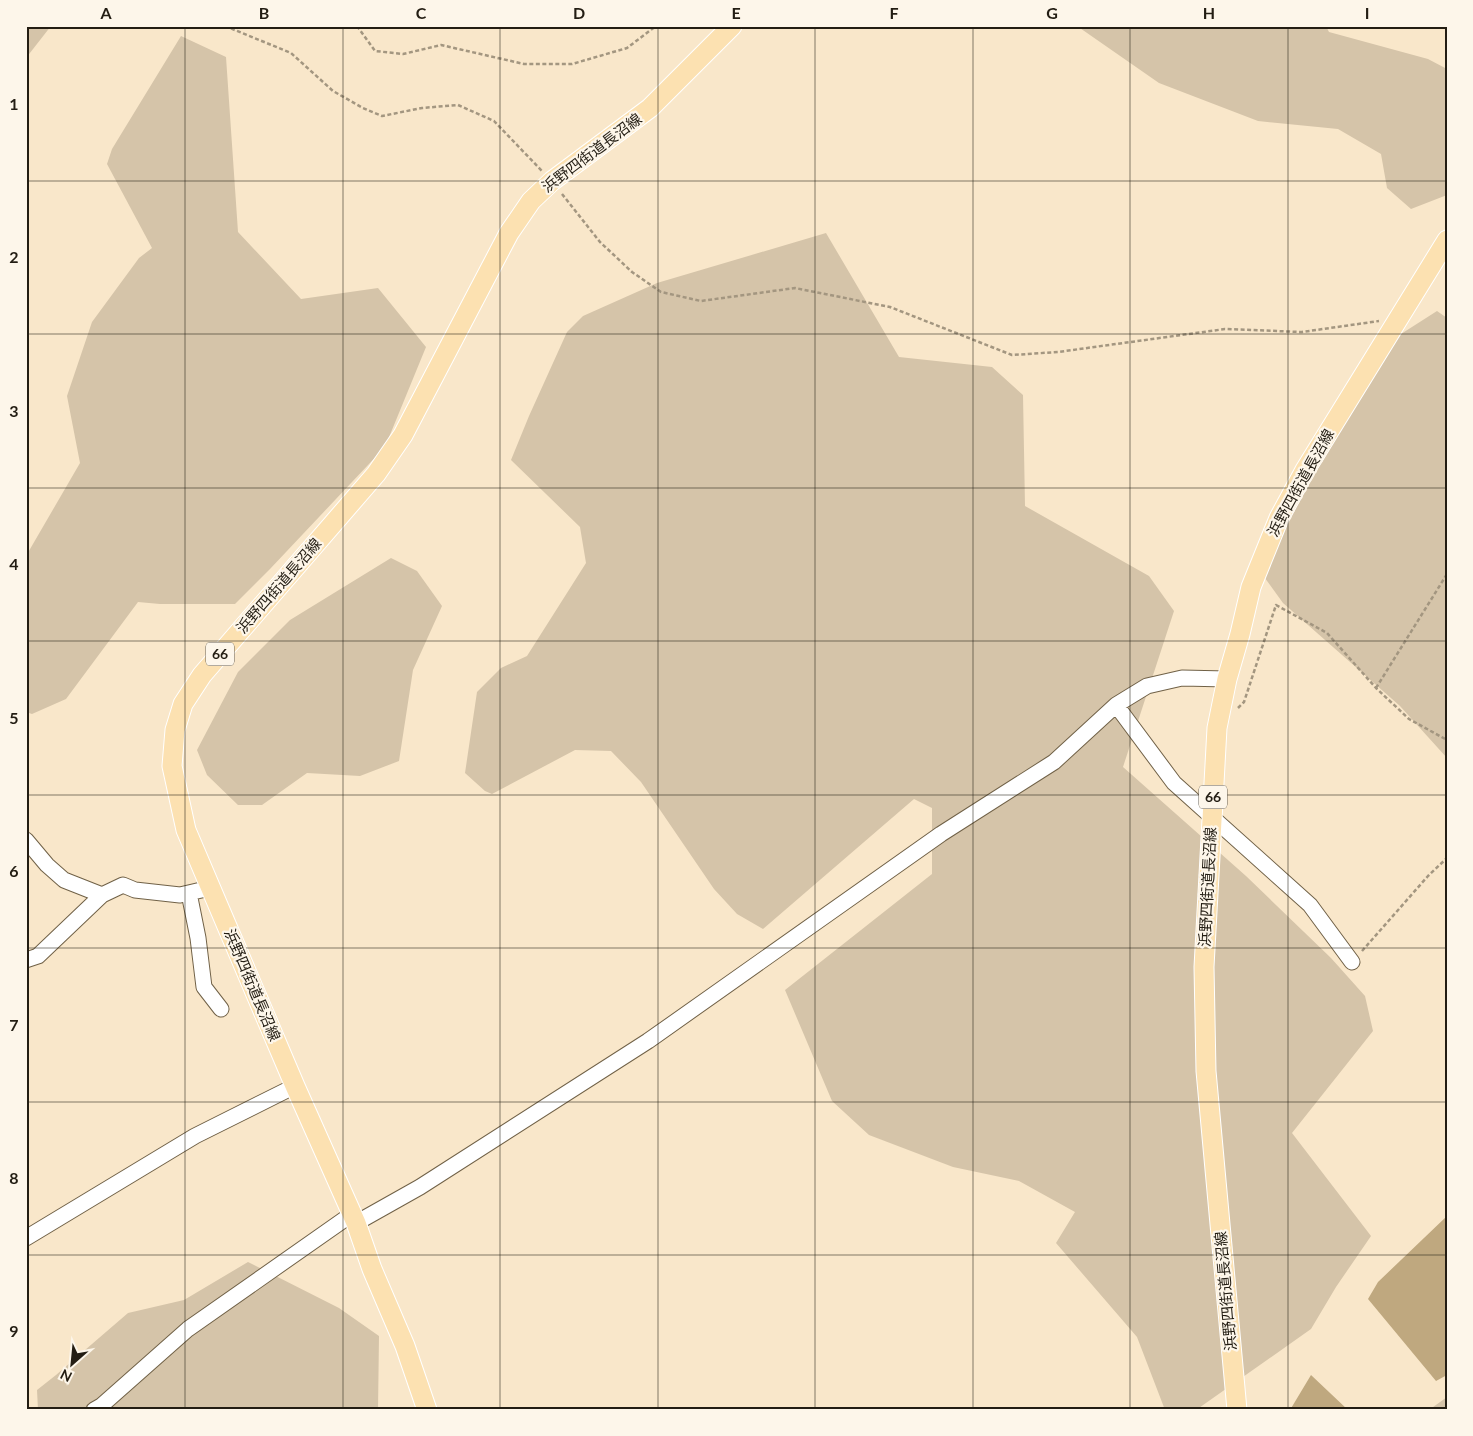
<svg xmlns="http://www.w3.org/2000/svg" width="1473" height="1436" font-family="Lato,'Noto Sans JP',sans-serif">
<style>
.green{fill:#d5c4a9}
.water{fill:#bfa87f}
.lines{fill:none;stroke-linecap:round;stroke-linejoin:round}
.minor-casing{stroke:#706147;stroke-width:17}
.major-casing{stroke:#fff;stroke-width:21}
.path{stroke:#a39680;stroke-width:2.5;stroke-dasharray:4 2.5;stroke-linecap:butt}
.minor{stroke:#fff;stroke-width:15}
.major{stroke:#fce1b1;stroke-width:19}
.grid{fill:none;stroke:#231d13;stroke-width:1;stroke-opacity:0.55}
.labels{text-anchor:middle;stroke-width:4.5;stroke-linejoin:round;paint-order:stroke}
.shield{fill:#fdf6ea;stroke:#645e54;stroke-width:1}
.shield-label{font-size:14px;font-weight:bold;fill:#231d13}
.street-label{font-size:15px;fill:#231d13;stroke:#fdf6ea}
.neatline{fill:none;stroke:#231d13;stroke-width:2}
.grid-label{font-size:16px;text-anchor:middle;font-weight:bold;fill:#231d13}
</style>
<rect width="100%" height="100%" fill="#f9e7ca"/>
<path class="green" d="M 26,26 L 51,26 L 26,58 Z
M 1077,26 L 1326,26 L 1329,32 L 1428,59 L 1447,69 L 1447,195 L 1411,209 L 1387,188 L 1381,154 L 1338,129 L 1258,121 L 1159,83 Z
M 181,36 L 226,57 L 238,232 L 301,299 L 378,288 L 426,347 L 385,447 L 270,569 L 235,604 L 160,604 L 138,602 L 66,699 L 32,714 L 26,712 L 26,556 L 80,463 L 67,396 L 92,322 L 139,258 L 152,248 L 107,164 L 112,149 Z
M 826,233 L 899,357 L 992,367 L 1023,395 L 1025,506 L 1149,576 L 1174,611 L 1123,767 L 1246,876 L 1331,958 L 1365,996 L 1373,1031 L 1292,1133 L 1371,1236 L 1336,1287 L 1311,1329 L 1196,1410 L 1165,1410 L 1137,1337 L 1056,1243 L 1075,1212 L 1019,1181 L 953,1167 L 869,1135 L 832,1101 L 785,990 L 932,874 L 932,808 L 914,799 L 763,929 L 737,914 L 714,889 L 641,782 L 611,751 L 575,750 L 492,794 L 485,791 L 465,773 L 477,692 L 501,668 L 527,656 L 586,563 L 580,527 L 511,460 L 529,416 L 567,332 L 583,316 L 657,283 Z
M 1437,311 L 1447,318 L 1447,758 L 1400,706 L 1283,603 L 1254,563 L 1370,364 L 1401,334 Z
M 391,558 L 417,571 L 442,606 L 413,670 L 399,761 L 360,776 L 307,773 L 262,805 L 238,805 L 207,775 L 197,750 L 238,672 L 290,620 Z
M 248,1262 L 339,1308 L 379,1336 L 378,1410 L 38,1410 L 37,1390 L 56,1375 L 128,1313 L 184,1300 Z
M 1447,1397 L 1447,1410 L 1429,1410 Z"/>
<path class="water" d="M 1447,1216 L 1447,1375 L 1436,1381 L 1368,1299 L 1378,1282 Z
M 1311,1375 L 1348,1410 L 1290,1410 Z"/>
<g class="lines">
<defs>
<path id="minor" d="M 1116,705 L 1174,783 L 1310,905 L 1352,962
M 26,840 L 47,865 L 64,880 L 102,895
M 189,893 L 198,938 L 204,987 L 221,1009
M 26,960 L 38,956 L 102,895 L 123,885 L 135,890 L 180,895 L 210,888
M 356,1223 L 420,1187 L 648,1041 L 941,834 L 1054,762 L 1116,705 L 1147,686 L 1182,678 L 1227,679
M 26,1238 L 195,1136 L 295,1086
M 94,1410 L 101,1406 L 188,1329 L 352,1214"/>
<path id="major" d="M 427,1410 L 405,1346 L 372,1269 L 356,1223 L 295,1086 L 186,830 L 172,766 L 175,730 L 183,704 L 202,675 L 376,474 L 403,435 L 509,233 L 531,201 L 552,181 L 650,108 L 732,26
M 1237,1410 L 1206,1071 L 1204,967 L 1217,728 L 1227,679 L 1240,634 L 1251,587 L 1279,518 L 1305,470 L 1447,240"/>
</defs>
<use href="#minor" class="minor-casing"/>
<use href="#major" class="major-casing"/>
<path class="path" d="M 225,26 L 291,53 L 333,91 L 363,108 L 382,116 L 422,108 L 458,105 L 494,121 L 542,171
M 357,26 L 375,51 L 403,54 L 441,45 L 524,64 L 572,64 L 627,48 L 656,26
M 562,194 L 600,242 L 632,272 L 661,292 L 701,301 L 795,288 L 890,307 L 1012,355 L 1058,352 L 1225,329 L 1302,332 L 1379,321
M 1376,688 L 1447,574
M 1238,708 L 1244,702 L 1276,605 L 1327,633 L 1376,688 L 1409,719 L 1447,740
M 1362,951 L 1428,876 L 1447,858"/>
<use href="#minor" class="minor"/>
<use href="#major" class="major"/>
</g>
<path class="grid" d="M 185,26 L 185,1410M 343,26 L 343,1410M 500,26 L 500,1410M 658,26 L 658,1410M 815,26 L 815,1410M 973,26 L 973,1410M 1130,26 L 1130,1410M 1288,26 L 1288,1410M 26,181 L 1447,181M 26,334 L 1447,334M 26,488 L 1447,488M 26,641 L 1447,641M 26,795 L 1447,795M 26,948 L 1447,948M 26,1102 L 1447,1102M 26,1255 L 1447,1255"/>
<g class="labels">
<g class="shield">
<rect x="206" y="642.5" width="28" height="23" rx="4"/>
<rect x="1199" y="785.5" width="28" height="23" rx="4"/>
</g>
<g class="shield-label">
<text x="220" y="659">66</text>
<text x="1213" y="802">66</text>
</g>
<g class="street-label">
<text transform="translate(592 153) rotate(-37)" y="5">浜野四街道長沼線</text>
<text transform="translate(1301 483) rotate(-61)" y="5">浜野四街道長沼線</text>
<text transform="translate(279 586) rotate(-49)" y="5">浜野四街道長沼線</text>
<text transform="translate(1208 887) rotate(-87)" y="5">浜野四街道長沼線</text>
<text transform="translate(252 985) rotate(67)" y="5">浜野四街道長沼線</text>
<text transform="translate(1226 1291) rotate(-95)" y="5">浜野四街道長沼線</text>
</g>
</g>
<rect width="1473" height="1436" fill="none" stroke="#fdf6ea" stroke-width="55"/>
<g transform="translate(72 1364) rotate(207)" stroke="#fdf6ea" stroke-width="4" paint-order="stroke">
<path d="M0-4L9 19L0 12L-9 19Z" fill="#231d13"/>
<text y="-8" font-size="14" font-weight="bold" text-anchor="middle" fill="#231d13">N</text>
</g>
<rect x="28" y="28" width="1418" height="1380" class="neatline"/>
<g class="grid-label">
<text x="106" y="19">A</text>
<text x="264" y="19">B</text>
<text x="421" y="19">C</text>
<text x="579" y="19">D</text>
<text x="736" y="19">E</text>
<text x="894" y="19">F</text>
<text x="1052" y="19">G</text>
<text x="1209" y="19">H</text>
<text x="1367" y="19">I</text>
<text x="14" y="110">1</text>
<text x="14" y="263">2</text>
<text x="14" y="417">3</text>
<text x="14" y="570">4</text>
<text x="14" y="724">5</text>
<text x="14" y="877">6</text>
<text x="14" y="1031">7</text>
<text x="14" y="1184">8</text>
<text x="14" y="1337">9</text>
</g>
</svg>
